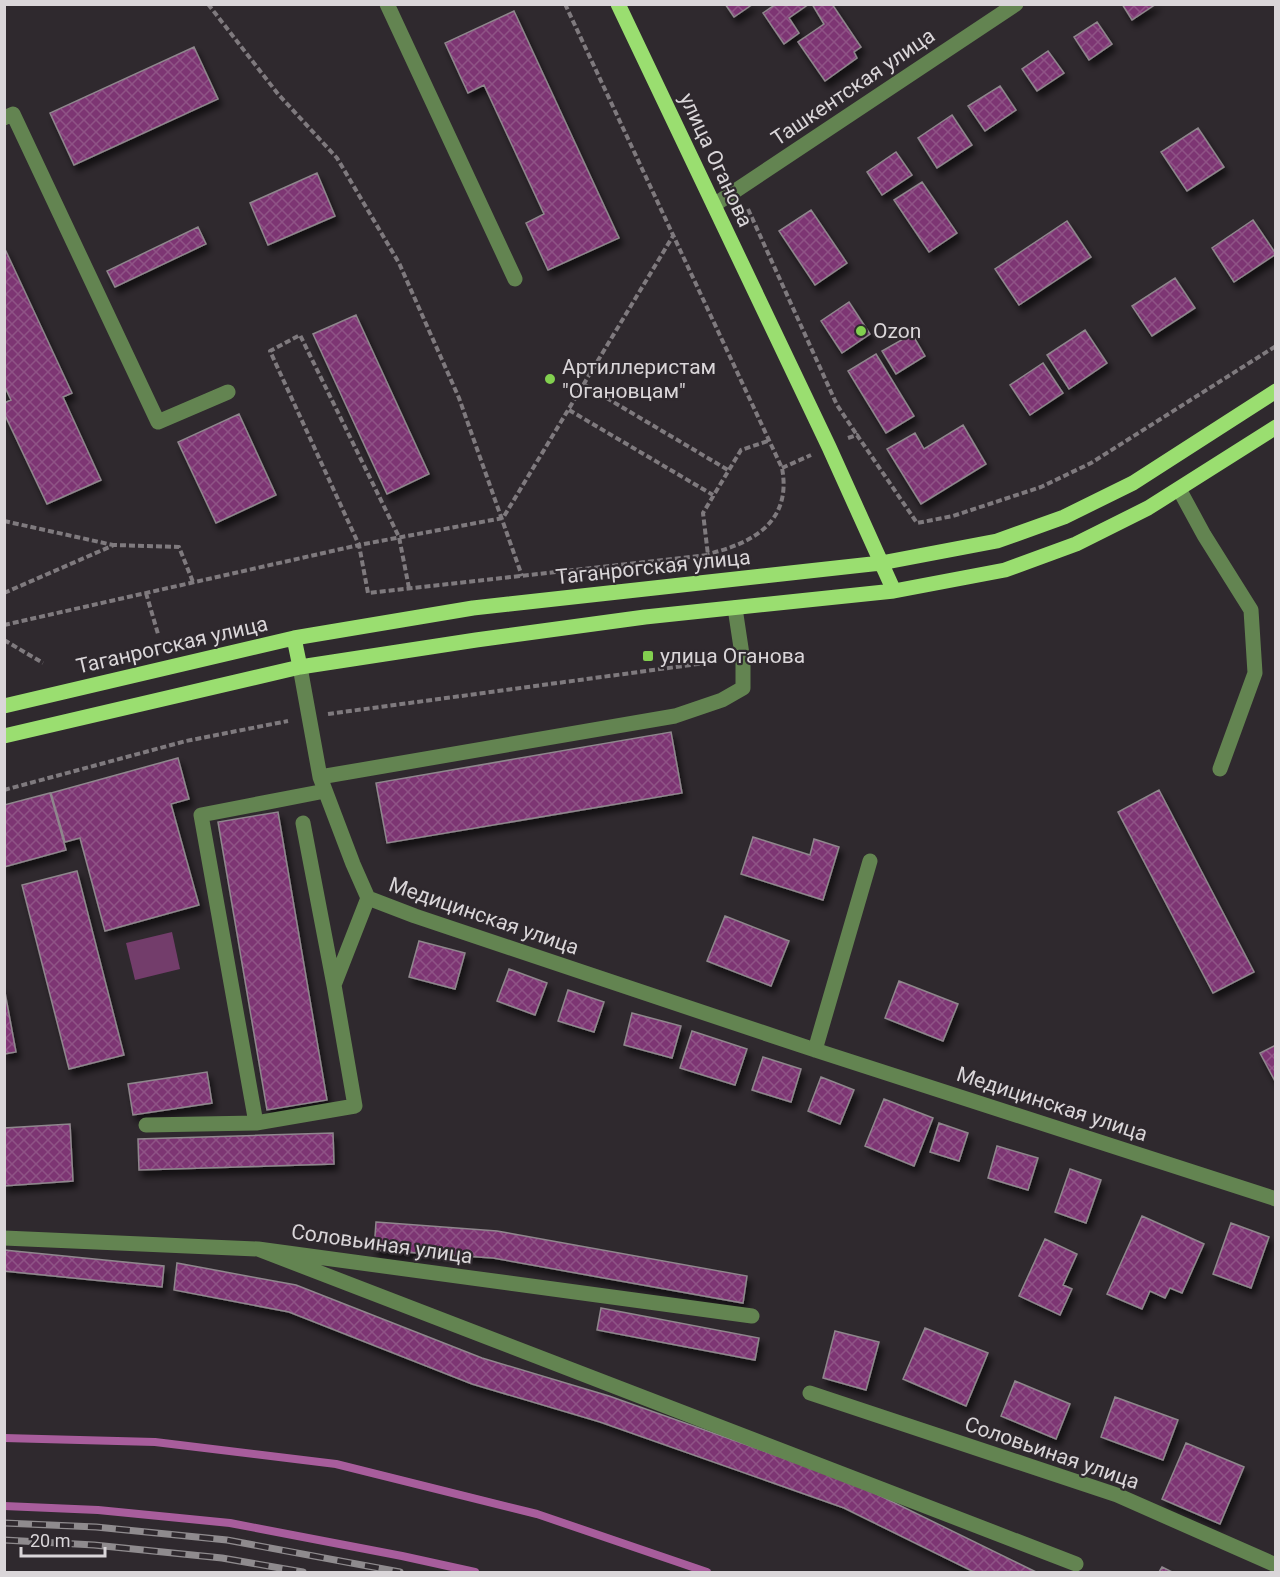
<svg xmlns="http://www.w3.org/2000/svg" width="1280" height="1577" font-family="Roboto,sans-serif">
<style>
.green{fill:#733d6b}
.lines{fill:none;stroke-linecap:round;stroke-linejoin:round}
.stream{stroke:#a85d9c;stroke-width:8}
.building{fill:url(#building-cross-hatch);stroke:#8f878d;stroke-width:1.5;filter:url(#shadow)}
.path{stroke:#7f7a7e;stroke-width:4;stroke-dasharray:6 3;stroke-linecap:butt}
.minor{stroke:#638451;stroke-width:15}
.major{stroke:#9ade70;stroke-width:15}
.rail-casing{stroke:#8f8b8e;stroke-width:7}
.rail{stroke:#2f292e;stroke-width:4.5;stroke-dasharray:14;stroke-linecap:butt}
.poi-dot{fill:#82d04f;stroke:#2f292e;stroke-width:2}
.labels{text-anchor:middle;stroke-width:4.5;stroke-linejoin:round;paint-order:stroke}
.street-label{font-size:21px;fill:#dad6d9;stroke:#2f292e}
.poi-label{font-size:21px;fill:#dad6d9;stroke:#2f292e;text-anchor:start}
</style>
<defs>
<pattern id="building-cross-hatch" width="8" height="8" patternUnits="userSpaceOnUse" patternTransform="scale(1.5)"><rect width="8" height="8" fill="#7d3673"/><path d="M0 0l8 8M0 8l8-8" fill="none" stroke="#8f5286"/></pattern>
<filter id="shadow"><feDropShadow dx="3.5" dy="6" stdDeviation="3" flood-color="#0009"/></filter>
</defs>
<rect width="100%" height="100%" fill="#2f292e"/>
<path class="green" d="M 172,932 L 180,969 L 135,980 L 126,943 Z"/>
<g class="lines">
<path class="stream" d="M 4,1438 L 155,1442 L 336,1464 L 537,1514 L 707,1572
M 4,1506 L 98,1510 L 230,1523 L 402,1556 L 475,1572"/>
</g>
<path class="building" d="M 725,4 L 753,4 L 734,17 Z
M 776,4 L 809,4 L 789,18 L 799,33 L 784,44 L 763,13 Z
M 812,4 L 832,4 L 861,47 L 854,52 L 857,58 L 825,81 L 798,42 L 824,24 Z
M 1122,4 L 1156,4 L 1132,20 Z
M 514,11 L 619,238 L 548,270 L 526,223 L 544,214 L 484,85 L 468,93 L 445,43 Z
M 1097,22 L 1112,44 L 1089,60 L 1074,37 Z
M 194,47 L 218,99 L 74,165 L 50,113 Z
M 1048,51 L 1064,73 L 1037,91 L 1022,69 Z
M 1000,86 L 1016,110 L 985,131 L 968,106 Z
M 952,115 L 972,145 L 937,168 L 918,138 Z
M 1198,128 L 1224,167 L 1187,191 L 1161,152 Z
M 896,152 L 912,175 L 882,195 L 867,172 Z
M 317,173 L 335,216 L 268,245 L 250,203 Z
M 922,182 L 957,233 L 929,252 L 894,200 Z
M 811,210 L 847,263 L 815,285 L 779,231 Z
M 1253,220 L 1276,254 L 1234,282 L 1212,248 Z
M 1067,221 L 1091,257 L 1019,305 L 995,269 Z
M 198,227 L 206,244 L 115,287 L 107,271 Z
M 4,247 L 72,393 L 63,397 L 101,480 L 47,504 L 4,413 L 4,403 L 11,400 L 4,385 Z
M 1175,278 L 1195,308 L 1152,336 L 1132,306 Z
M 849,302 L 870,334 L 842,353 L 821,321 Z
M 356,315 L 429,474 L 387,494 L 313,334 Z
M 1085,330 L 1107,363 L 1069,389 L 1047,355 Z
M 912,334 L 925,356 L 896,374 L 882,351 Z
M 876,354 L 914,416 L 886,433 L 848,371 Z
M 1043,363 L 1063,393 L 1030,415 L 1010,385 Z
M 239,414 L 276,495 L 216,523 L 178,442 Z
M 963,425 L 986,464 L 921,504 L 887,449 L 915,433 L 924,449 Z
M 671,732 L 682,793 L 387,843 L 376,783 Z
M 178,758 L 189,799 L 171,804 L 199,905 L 105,931 L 80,838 L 65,842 L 51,793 Z
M 1159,790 L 1254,972 L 1213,993 L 1118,812 Z
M 50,793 L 66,850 L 4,867 L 4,805 Z
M 278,812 L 327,1100 L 267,1110 L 218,822 Z
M 753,837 L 810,855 L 814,839 L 839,847 L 823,900 L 741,874 Z
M 77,871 L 124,1055 L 69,1069 L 22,885 Z
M 725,916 L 789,941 L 771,986 L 707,961 Z
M 419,941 L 465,953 L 455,989 L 409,977 Z
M 509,969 L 547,983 L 535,1015 L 497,1001 Z
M 899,981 L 958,1004 L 943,1041 L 885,1018 Z
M 4,987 L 16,1052 L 4,1054 Z
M 568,990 L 604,1002 L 594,1032 L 558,1021 Z
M 632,1013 L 681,1026 L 672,1058 L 624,1045 Z
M 692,1031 L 747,1049 L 735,1085 L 680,1068 Z
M 1276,1045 L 1276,1083 L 1260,1053 Z
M 763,1057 L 801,1069 L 791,1102 L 752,1090 Z
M 207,1072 L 212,1103 L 133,1115 L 128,1084 Z
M 821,1077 L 854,1090 L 840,1124 L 808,1111 Z
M 884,1099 L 933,1118 L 914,1166 L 865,1146 Z
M 939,1123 L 968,1133 L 959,1161 L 930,1152 Z
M 70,1124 L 73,1181 L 4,1186 L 4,1128 Z
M 333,1133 L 334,1164 L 139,1170 L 138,1139 Z
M 997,1146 L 1038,1158 L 1028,1190 L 988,1178 Z
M 1070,1169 L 1101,1180 L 1086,1223 L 1055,1212 Z
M 1142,1216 L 1204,1244 L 1182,1293 L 1170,1288 L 1165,1298 L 1150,1291 L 1142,1309 L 1107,1294 Z
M 376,1222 L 497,1231 L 747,1276 L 743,1303 L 493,1258 L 374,1250 Z
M 1231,1223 L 1269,1237 L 1251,1288 L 1213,1274 Z
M 1045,1239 L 1077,1254 L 1063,1285 L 1072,1289 L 1060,1315 L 1019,1296 Z
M 4,1250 L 164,1266 L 162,1287 L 4,1271 Z
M 177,1263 L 296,1285 L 482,1358 L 609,1396 L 854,1483 L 1036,1572 L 974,1572 L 844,1508 L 600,1422 L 472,1384 L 289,1312 L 174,1290 Z
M 601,1308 L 759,1338 L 755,1360 L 597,1330 Z
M 925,1328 L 988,1353 L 966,1406 L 903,1379 Z
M 835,1331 L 879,1342 L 866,1390 L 823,1378 Z
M 1015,1381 L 1070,1404 L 1056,1439 L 1001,1416 Z
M 1115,1397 L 1178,1420 L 1163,1460 L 1101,1437 Z
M 1186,1443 L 1244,1467 L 1220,1524 L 1162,1499 Z
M 1162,1567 L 1172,1572 L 1159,1572 Z"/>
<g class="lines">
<path class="path" d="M 208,4 L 278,94 L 337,158 L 399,263 L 459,398 L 522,576
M 565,4 L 782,468 C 792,521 754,543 708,554
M 748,209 L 837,405 L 857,435
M 583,384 L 728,470
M 569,410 L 713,495
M 848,438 L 857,435 L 917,523 L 953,516 L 1041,487 L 1091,463 L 1276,346
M 782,468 L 811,455
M 4,521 L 113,545
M 409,588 L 399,537 L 300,335 L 270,351 L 359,545 L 368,593 L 708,555 L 703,513 L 741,450 L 768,441
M 4,593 L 114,545 L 179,547 L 193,582
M 146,593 L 158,634
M 4,625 L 359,545 L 503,518 L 673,236
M 4,640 L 43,663
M 328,714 L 720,661
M 4,790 L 186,741 L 288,721"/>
<path class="minor" d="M 387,4 L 515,279
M 4,118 L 13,114 L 158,422 L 228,392
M 714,205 L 1016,4
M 1179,489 L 1204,535 L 1251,610 L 1255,673 L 1220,769
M 300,667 L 320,777 L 353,864 L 368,898 L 415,916 L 815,1050 L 1276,1199
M 320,777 L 675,716 L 722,700 L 743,688 L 743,661 L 735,608
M 325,791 L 201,815 L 256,1123 L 355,1106 L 334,985 L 368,898
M 303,823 L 334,985
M 815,1050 L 870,861
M 146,1125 L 256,1123
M 4,1238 L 258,1249 L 752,1316
M 258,1249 L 1076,1564
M 810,1393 L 1117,1495 L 1276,1565"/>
<path class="major" d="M 618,4 L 829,447 L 894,591
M 294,638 L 300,667
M 4,706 L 294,638 L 473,608 L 881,563 L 997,541 L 1064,517 L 1133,483 L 1276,391
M 4,736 L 300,667 L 476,640 L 645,617 L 894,591 L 1005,570 L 1076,544 L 1148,508 L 1276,427"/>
<defs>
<path id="rail" d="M 4,1523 L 96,1527 L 227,1540 L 400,1572
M 4,1540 L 94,1545 L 222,1558 L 303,1572"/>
</defs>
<use href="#rail" class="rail-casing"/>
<use href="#rail" class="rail"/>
</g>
<g class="poi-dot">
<circle cx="861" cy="331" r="6"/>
<circle cx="550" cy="379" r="6"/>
<rect x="642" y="650" width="12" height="12" rx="3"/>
</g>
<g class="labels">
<g class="street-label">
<text transform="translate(853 87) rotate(-34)" y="7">Ташкентская улица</text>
<text transform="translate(716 160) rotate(65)" y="7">улица Оганова</text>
<text transform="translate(653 567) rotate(-6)" y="7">Таганрогская улица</text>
<text transform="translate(172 645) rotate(-13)" y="7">Таганрогская улица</text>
<text transform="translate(484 916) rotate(19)" y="7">Медицинская улица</text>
<text transform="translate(1052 1104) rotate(18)" y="7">Медицинская улица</text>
<text transform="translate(382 1244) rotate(8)" y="7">Соловьиная улица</text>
<text transform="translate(1052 1453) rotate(19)" y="7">Соловьиная улица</text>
</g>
<g class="poi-label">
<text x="873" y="338">Ozon</text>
<text x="562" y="374">Артиллеристам<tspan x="562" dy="24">"Огановцам"</tspan></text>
<text x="660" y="663">улица Оганова</text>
</g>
</g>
<rect width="1280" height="1577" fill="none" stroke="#dad6d9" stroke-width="12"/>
<path d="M21 1547v9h84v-9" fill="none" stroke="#dad6d9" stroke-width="3"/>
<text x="30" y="1547" font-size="18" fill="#dad6d9" stroke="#2f292e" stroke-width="4.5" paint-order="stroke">20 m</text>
</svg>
